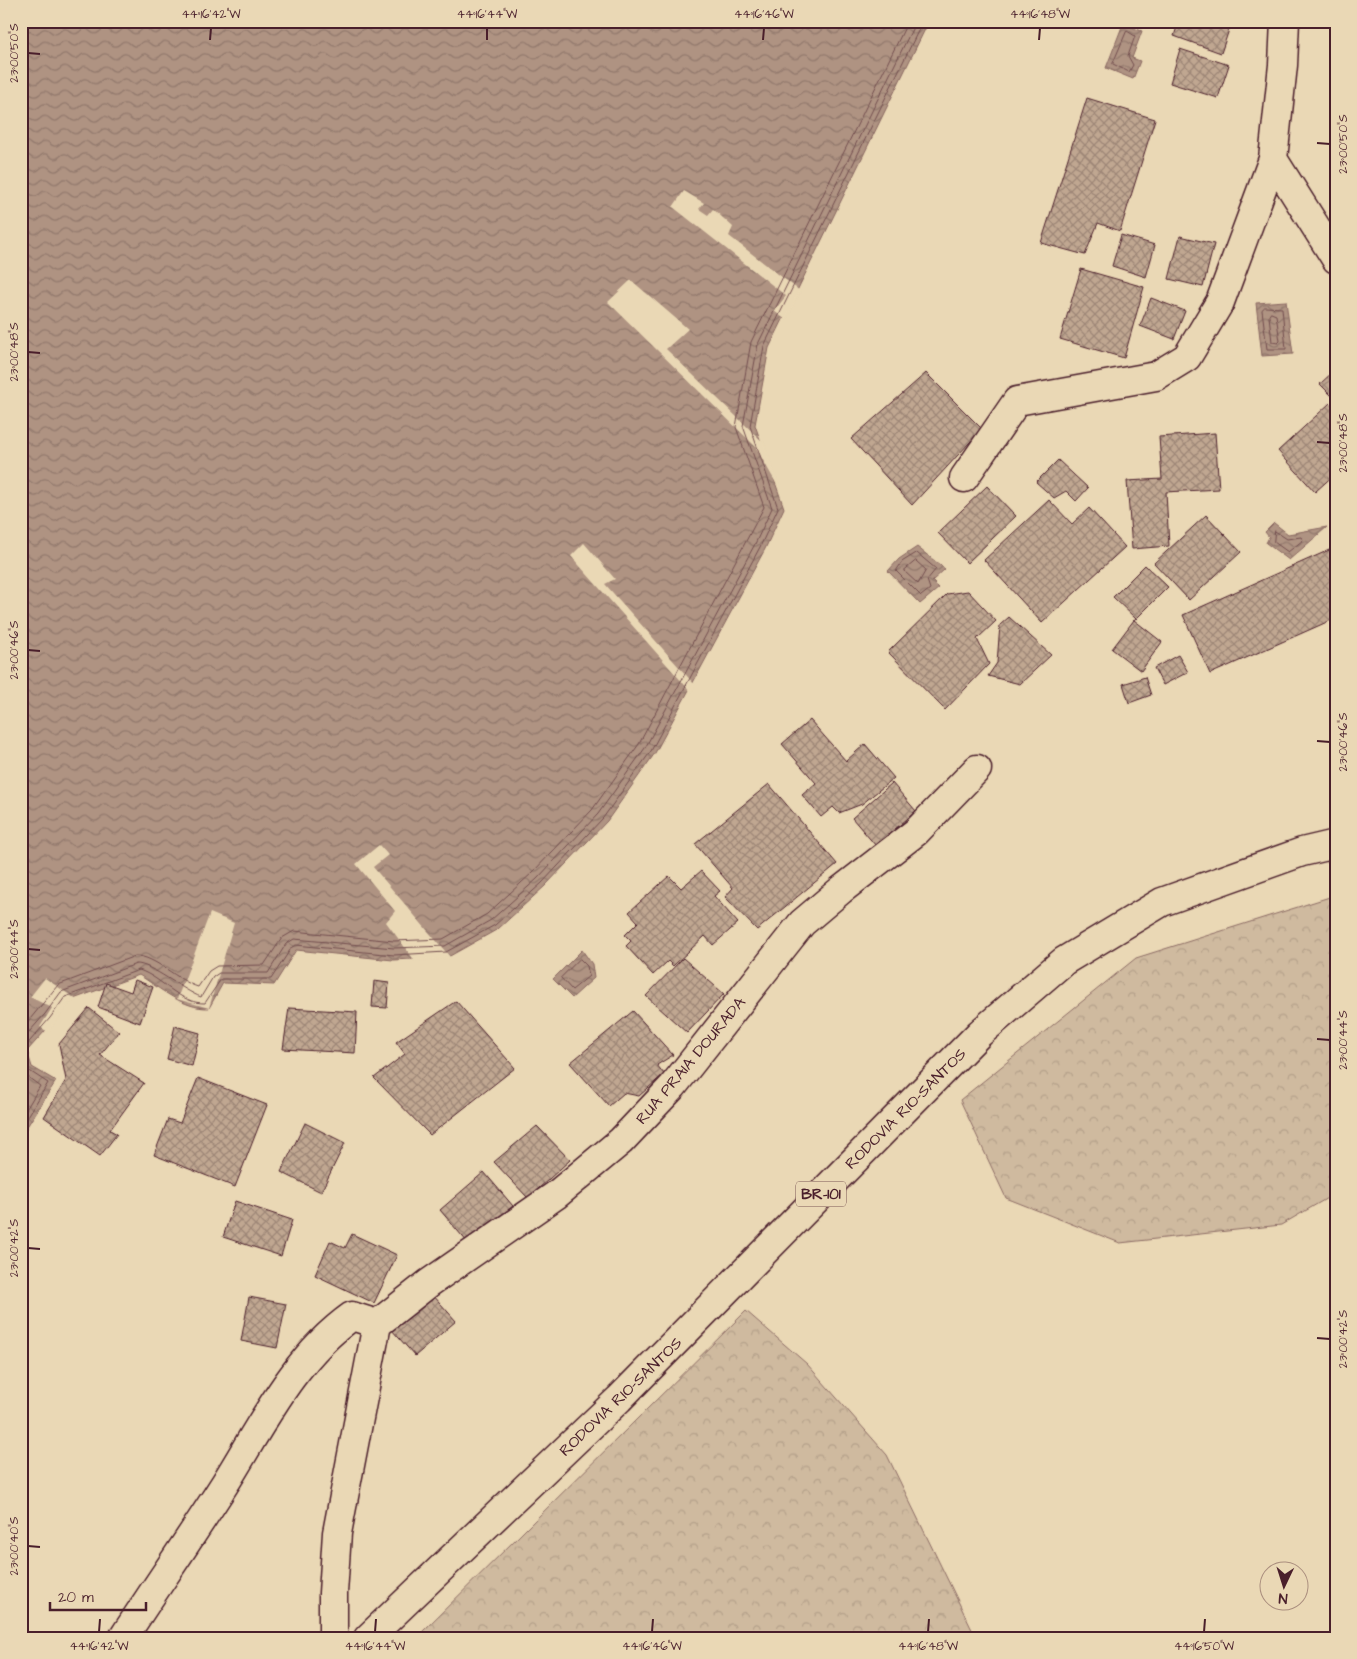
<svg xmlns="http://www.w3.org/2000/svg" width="1357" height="1659" font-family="'Architects Daughter',sans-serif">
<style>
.forest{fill:url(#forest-crowns);stroke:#8c6c65}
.water{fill:url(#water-waves);stroke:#87655f}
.pier{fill:#ead8b5}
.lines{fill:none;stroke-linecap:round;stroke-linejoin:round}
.shore{stroke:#724d4e;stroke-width:1}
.building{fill:url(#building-cross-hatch);stroke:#4a1f2b}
.minor-casing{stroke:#4a1f2b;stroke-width:31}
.highway-casing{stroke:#4a1f2b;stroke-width:31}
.minor{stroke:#ead8b5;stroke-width:28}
.highway{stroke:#ead8b5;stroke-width:28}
.ticks{fill:none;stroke:#4a1f2b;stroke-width:2}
.labels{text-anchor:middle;stroke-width:4;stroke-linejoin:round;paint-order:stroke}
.shield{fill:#ead8b5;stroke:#7a5654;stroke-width:1}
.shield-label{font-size:15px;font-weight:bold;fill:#4a1f2b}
.street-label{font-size:16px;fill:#4a1f2b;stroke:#ead8b5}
.neatline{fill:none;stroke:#4a1f2b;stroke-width:2}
.ticks-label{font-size:12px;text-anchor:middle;fill:#4a1f2b}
</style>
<defs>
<pattern id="forest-crowns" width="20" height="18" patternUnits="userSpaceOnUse" patternTransform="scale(1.25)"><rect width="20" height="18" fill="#cfba9f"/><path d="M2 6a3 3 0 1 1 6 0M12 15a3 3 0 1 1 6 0" fill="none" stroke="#b39f89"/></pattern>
<pattern id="water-waves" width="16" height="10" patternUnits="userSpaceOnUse" patternTransform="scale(1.25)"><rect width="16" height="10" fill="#af9382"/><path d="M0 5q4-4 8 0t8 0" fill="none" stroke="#90776b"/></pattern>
<pattern id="building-cross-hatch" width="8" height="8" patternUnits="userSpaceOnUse" patternTransform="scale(1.25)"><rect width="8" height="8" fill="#c0a791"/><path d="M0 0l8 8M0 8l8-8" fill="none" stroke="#9e8777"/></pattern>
</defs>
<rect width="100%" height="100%" fill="#ead8b5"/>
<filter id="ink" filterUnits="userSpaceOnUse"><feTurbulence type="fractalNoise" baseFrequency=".02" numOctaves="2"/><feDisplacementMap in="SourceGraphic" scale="10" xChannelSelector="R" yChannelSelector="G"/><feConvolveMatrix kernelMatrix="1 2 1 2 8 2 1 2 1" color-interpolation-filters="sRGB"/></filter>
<g filter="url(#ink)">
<path class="forest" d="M 1336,895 L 1336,1193 L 1281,1225 L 1120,1243 L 1006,1198 L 960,1100 L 1136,958 Z
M 746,1311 L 807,1364 L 887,1455 L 976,1638 L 416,1638 Z"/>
<path class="water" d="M 21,21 L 929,21 L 769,348 L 755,425 L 784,508 L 765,549 L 655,753 L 607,821 L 545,886 L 498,929 L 448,957 L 393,960 L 296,950 L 274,985 L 223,983 L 209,1008 C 183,1009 160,988 139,975 L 68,1001 L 54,1021 L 27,1051 L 32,1067 L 56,1081 L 21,1136 Z
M 1123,24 L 1142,31 L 1132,58 L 1140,61 L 1133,79 L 1106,68 Z
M 1286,301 L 1293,354 L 1262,356 L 1256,303 Z
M 1274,523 L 1288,534 L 1327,527 L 1289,560 L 1266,543 L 1269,537 L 1265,532 Z
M 917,547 L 945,569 L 932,581 L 939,588 L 920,604 L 888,571 L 899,559 Z
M 582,950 L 592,964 L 594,978 L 572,998 L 553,979 Z
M 21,1185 L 28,1197 L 21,1248 Z"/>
<path class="pier" d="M 684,191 L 704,203 L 699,209 L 708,215 L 713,209 L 733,227 L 729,236 L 800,291 L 786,320 L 774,311 L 786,296 L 673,207 Z
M 631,280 L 688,329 L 666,349 L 764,443 L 781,492 L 755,446 L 608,302 Z
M 584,543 L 615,579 L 605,584 L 695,685 L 691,692 L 571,556 Z
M 379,845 L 388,855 L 373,867 L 451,958 L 415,961 L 386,922 L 395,911 L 356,864 Z
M 210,913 L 234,923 L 209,1008 L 177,999 Z
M 45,978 L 77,1000 L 69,1003 L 48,1032 L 40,1027 L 52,1008 L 30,997 Z"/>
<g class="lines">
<path class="shore" d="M 1127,31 L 1135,36 L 1128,56 L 1133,65 L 1129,72 L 1113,64 Z
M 1265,307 L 1282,308 L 1286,349 L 1267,349 L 1262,310 Z
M 1271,313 L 1276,315 L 1280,341 L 1278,343 L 1272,342 L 1269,316 Z
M 1275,531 L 1287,539 L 1301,537 L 1303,540 L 1288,552 L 1274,542 Z
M 917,553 L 936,569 L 927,580 L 930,589 L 921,596 L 896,571 L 902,562 Z
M 916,561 L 926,570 L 918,584 L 904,571 Z
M 580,959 L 587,966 L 589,976 L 572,990 L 561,978 Z
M 21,1030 L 58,985 L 135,956 C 154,955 178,981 198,987 L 209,971 L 217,966 L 264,965 L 282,938 L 294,931 L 394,941 L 443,939 L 487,914 L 532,873 L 592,810 L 639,744 L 764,507 L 736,427 L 751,342 L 908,21
M 21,1041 L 45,1014 L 61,992 L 136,964 C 150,963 184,991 201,997 L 213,977 L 219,973 L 268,973 L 286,944 L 294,939 L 394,948 L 445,946 L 491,920 L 537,879 L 598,814 L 645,748 L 755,544 L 772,508 L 743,426 L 758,344 L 916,21
M 21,1069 L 25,1075 L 40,1086 L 21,1118
M 21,1128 L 48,1083 L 28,1070 L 23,1049 L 50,1018 L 65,997 L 139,970 C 161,977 180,1004 205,1003 L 221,979 L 271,979 L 292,947 L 296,945 L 394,955 L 446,952 L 495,925 L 542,883 L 603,818 L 651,751 L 760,547 L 778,508 L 750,426 L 764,346 L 923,21"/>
</g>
<path class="building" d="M 1179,21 L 1232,21 L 1221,53 L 1174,36 Z
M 1180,49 L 1229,65 L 1218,98 L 1170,83 Z
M 1087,98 L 1155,119 L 1120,231 L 1098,223 L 1085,255 L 1041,243 Z
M 1121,235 L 1155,245 L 1146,277 L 1112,266 Z
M 1180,236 L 1214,244 L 1203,287 L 1169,279 Z
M 1081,269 L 1144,287 L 1124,358 L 1060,339 Z
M 1151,298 L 1185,311 L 1174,339 L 1140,326 Z
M 1336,369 L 1336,400 L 1320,384 Z
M 926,373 L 982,429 L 912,505 L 851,439 Z
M 1330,403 L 1336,409 L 1336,473 L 1315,492 L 1278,451 Z
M 1215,433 L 1219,489 L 1166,492 L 1169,546 L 1132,549 L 1127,481 L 1162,479 L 1159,437 Z
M 1058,460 L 1088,488 L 1076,501 L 1066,491 L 1054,498 L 1036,482 Z
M 987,486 L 1016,516 L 967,563 L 938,533 Z
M 1049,500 L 1072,524 L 1089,508 L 1125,547 L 1042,623 L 984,560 Z
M 1206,515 L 1241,552 L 1189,600 L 1154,563 Z
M 1336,547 L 1336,618 L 1210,674 L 1183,615 Z
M 1145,565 L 1168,587 L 1136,619 L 1113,597 Z
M 968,591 L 996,621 L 977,639 L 989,664 L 945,710 L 888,652 L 947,594 Z
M 1009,617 L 1051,655 L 1020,684 L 988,676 L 997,663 L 1000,625 Z
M 1134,620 L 1162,642 L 1141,671 L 1112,649 Z
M 1178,655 L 1188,672 L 1163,685 L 1154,668 Z
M 1145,677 L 1151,695 L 1129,703 L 1123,684 Z
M 810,720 L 846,761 L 865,744 L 894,778 L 862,804 L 839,813 L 833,807 L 821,817 L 802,795 L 816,783 L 782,744 Z
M 892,783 L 916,811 L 876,846 L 852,818 Z
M 769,784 L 837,864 L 757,930 L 725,897 L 733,888 L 695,844 Z
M 701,871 L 720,891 L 714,896 L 738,923 L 713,945 L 705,936 L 673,966 L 668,961 L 653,975 L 626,946 L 631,941 L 625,935 L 638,922 L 629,912 L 669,876 L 681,888 Z
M 683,958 L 724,994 L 687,1033 L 646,996 Z
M 135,980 L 153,987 L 140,1023 L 98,1007 L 106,983 L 131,992 Z
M 374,981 L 389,983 L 387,1008 L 372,1007 Z
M 456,1001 L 515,1068 L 430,1135 L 374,1078 L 405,1054 L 396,1042 Z
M 89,1008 L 119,1032 L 100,1055 L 144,1083 L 110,1130 L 117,1134 L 100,1156 L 44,1117 L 66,1080 L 59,1044 Z
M 289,1008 L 357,1012 L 355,1053 L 283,1049 Z
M 633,1011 L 673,1055 L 657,1065 L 664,1074 L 639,1096 L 624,1093 L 609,1106 L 570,1063 Z
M 175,1026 L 200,1033 L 192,1066 L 167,1059 Z
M 198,1078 L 267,1105 L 235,1187 L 154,1155 L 168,1119 L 180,1123 Z
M 305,1123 L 345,1143 L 321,1192 L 281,1172 Z
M 537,1126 L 570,1160 L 528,1198 L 494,1162 Z
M 484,1172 L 513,1206 L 468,1243 L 440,1210 Z
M 235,1201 L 292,1220 L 281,1256 L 223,1237 Z
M 352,1234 L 397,1255 L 374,1303 L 315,1275 L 330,1241 L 345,1248 Z
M 432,1294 L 456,1321 L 415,1356 L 391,1329 Z
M 249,1297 L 286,1304 L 277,1348 L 241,1341 Z"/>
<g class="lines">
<defs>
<path id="minor" d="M 1285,21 L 1283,65 L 1273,159 L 1336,259
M 964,478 L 1017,401 L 1156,376 L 1187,357 L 1220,302 L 1273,159
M 377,1324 L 429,1283 L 556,1195 L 621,1141 L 673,1086 L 802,923 L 841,890 L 916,832 L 977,769
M 123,1638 C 156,1587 191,1537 224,1485 C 261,1426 293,1358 352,1316 L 377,1324
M 333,1638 L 333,1593 L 337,1533 L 377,1324"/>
<path id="highway" d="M 368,1638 L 619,1399 L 980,1033 L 1064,961 L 1162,902 L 1302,852 L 1336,844"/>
</defs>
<use href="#minor" class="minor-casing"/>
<use href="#highway" class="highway-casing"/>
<use href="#minor" class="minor"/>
<use href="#highway" class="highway"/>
</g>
</g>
<path class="ticks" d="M 210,40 L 211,28M 487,40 L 487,28M 763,40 L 764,28M 1039,40 L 1040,28M 28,53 L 40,54M 1317,143 L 1330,144M 28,352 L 40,353M 1317,442 L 1330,443M 28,650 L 40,651M 1317,741 L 1330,742M 28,949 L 40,950M 1317,1039 L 1330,1040M 28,1248 L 40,1249M 1317,1338 L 1330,1339M 28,1546 L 40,1547M 99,1632 L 100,1619M 375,1632 L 376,1619M 652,1632 L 653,1619M 928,1632 L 929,1619M 1204,1632 L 1205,1619"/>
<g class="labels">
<rect class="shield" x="796" y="1181.5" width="50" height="25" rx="4"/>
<g class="shield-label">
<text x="821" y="1199">BR-101</text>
</g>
<g class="street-label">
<text transform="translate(690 1060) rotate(-50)" y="6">RUA PRAIA DOURADA</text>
<text transform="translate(905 1108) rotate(-45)" y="6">RODOVIA RIO-SANTOS</text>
<text transform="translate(620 1396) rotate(-44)" y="6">RODOVIA RIO-SANTOS</text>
</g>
</g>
<rect width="1357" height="1659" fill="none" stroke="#ead8b5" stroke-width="55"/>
<g transform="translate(1284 1586) rotate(184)"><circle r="24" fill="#ead8b5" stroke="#aa8e7e"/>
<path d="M0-4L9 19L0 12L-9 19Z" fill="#4a1f2b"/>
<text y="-8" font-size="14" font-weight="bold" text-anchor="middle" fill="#4a1f2b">N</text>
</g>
<path d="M50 1602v8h96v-8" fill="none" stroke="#4a1f2b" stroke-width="2.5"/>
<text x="58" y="1602" font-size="15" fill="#4a1f2b" stroke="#ead8b5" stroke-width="4" paint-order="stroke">20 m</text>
<rect x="28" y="28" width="1302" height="1604" class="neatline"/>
<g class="ticks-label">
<text x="211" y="18">44°16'42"W</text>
<text x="487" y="18">44°16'44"W</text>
<text x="764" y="18">44°16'46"W</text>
<text x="1040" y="18">44°16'48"W</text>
<text transform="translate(14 53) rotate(-90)" y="4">23°00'50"S</text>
<text transform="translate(1343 144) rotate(-90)" y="4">23°00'50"S</text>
<text transform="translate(14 352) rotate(-90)" y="4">23°00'48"S</text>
<text transform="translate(1343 443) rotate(-90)" y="4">23°00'48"S</text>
<text transform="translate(14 650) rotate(-90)" y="4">23°00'46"S</text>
<text transform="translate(1343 742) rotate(-90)" y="4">23°00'46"S</text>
<text transform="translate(14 949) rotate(-90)" y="4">23°00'44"S</text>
<text transform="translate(1343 1040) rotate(-90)" y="4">23°00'44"S</text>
<text transform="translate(14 1248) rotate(-90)" y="4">23°00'42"S</text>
<text transform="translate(1343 1339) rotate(-90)" y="4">23°00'42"S</text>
<text transform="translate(14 1546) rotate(-90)" y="4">23°00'40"S</text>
<text x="99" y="1650">44°16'42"W</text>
<text x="375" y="1650">44°16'44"W</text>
<text x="652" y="1650">44°16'46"W</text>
<text x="928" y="1650">44°16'48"W</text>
<text x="1204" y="1650">44°16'50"W</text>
</g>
</svg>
